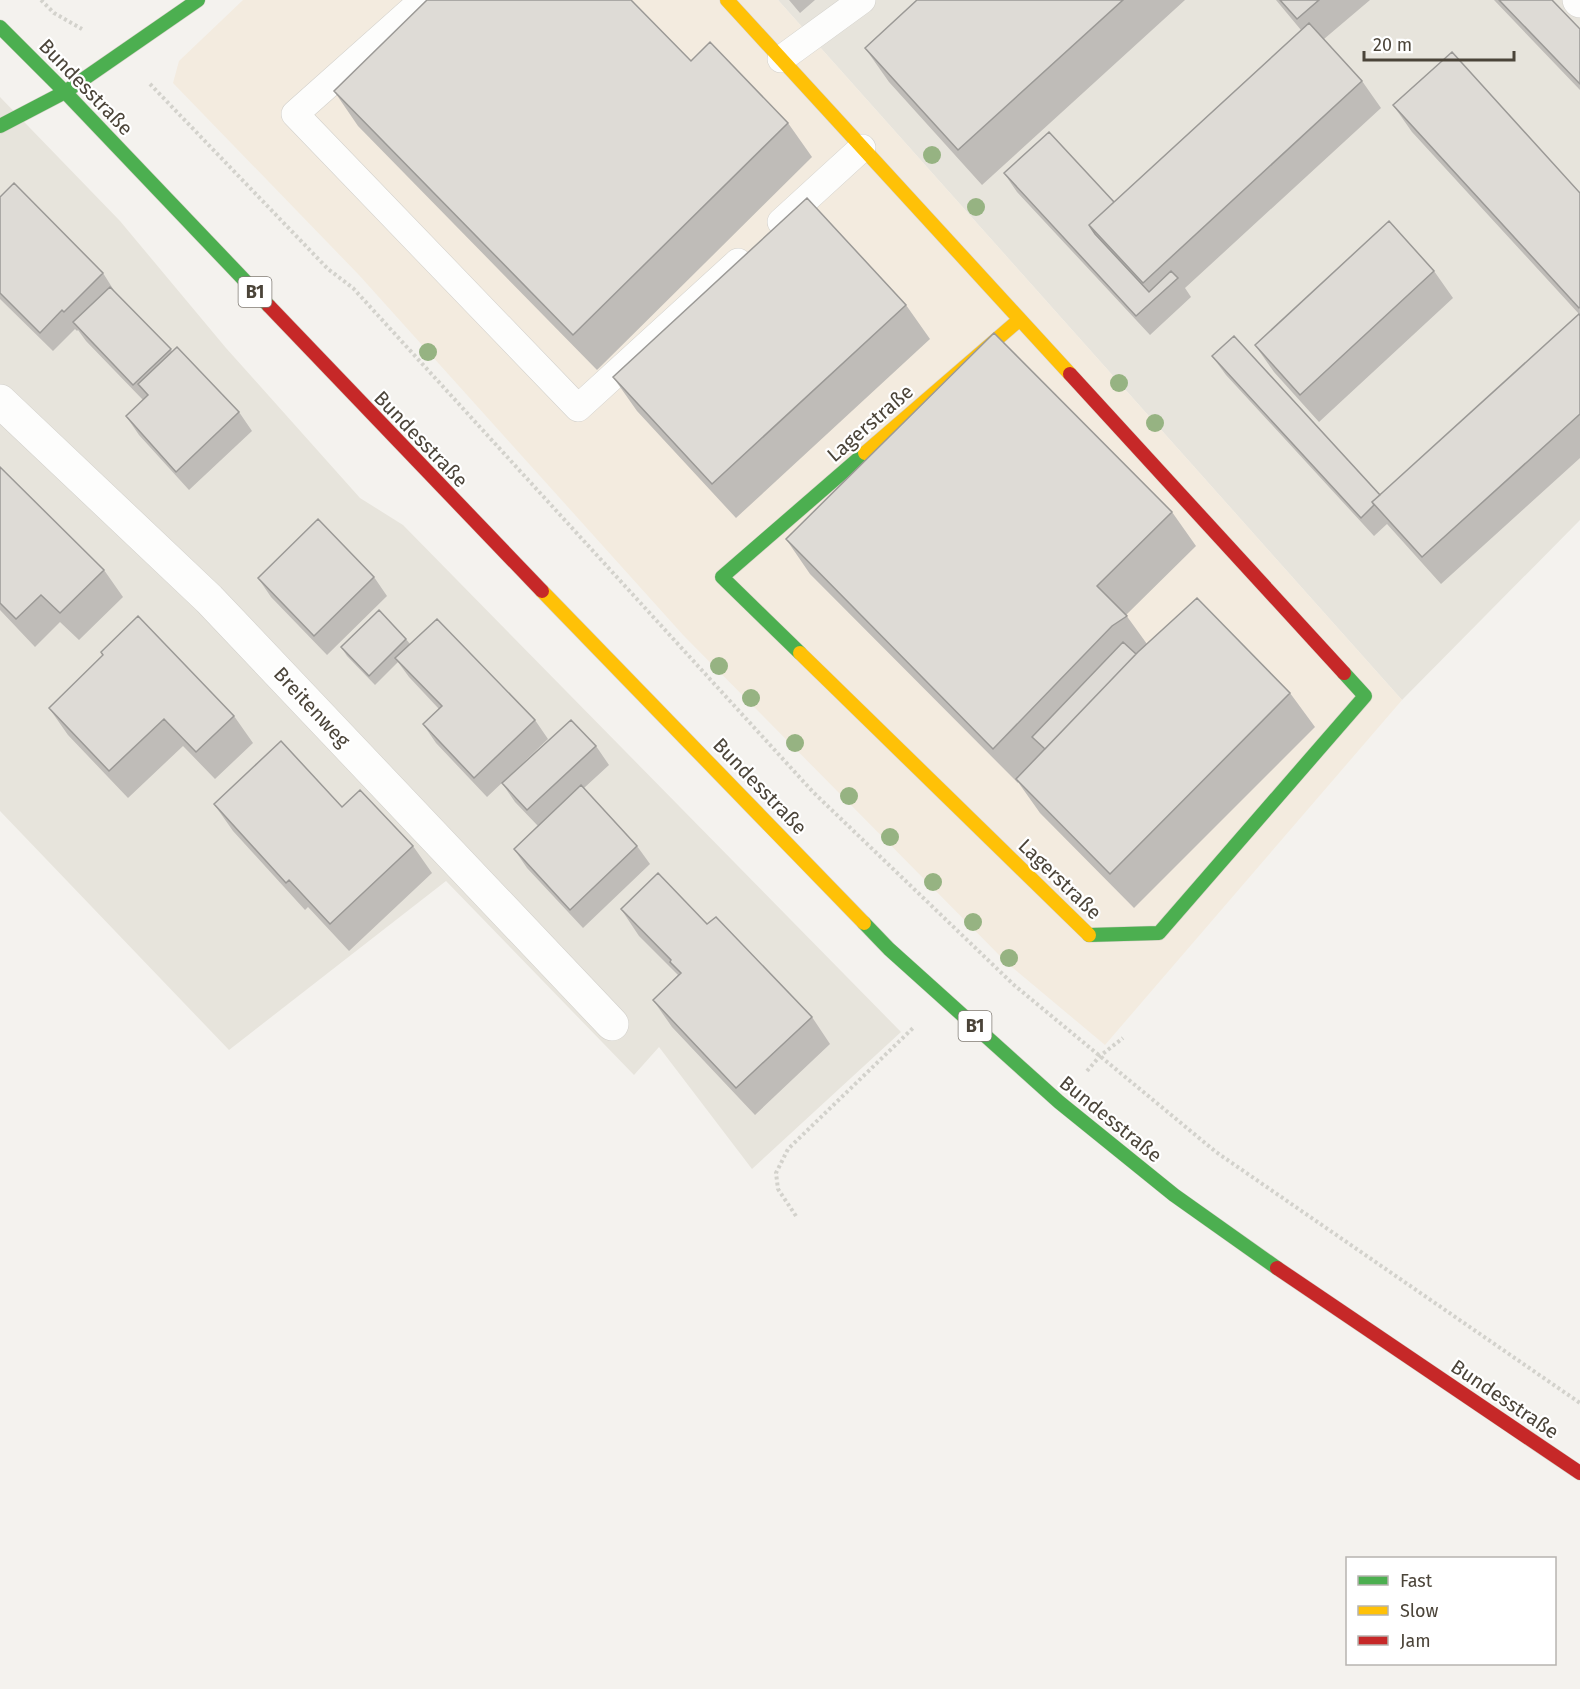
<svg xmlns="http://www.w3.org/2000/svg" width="1580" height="1689" font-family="'Fira Sans',sans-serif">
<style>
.residential{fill:#e7e4dc}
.commercial{fill:#f3ebdf}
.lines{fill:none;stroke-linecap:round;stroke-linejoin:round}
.lane-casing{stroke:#d2d0cb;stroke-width:28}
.street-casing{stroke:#d2d0cb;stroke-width:34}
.fast-casing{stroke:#d3cfc5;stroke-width:15}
.slow-casing{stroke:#d3cfc5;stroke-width:15}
.jam-casing{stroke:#d3cfc5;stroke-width:15}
.path{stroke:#d3d2cc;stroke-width:4;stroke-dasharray:3 3;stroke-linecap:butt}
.lane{stroke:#fdfdfc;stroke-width:27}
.street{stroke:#fdfdfc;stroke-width:33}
.fast{stroke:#4caf50;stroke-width:14}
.slow{stroke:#ffc107;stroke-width:14}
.jam{stroke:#c62828;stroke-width:14}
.tree{fill:#96b382}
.wall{fill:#bfbcb8}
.building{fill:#dedbd6;stroke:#9b9996;stroke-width:1.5}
.labels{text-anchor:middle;stroke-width:4.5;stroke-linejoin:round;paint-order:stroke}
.shield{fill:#fff;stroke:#817c74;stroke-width:1.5}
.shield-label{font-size:18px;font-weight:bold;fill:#4b4439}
.street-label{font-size:20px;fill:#4b4439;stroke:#fff}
</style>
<rect width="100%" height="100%" fill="#f4f2ee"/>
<path class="residential" d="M 778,0 L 1580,0 L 1580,520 L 1402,700 Z
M 0,97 L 120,221 L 226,348 L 360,498 L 403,525 L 901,1032 L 752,1169 L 659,1047 L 634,1075 L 446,881 L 229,1050 L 0,811 Z"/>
<path class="commercial" d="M 243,0 L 778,0 L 1402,700 L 1105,1045 L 1007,963 L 684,636 L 359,275 L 173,83 L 179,61 Z"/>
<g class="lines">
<defs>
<path id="lane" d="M 423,0 L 295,114 L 578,408 L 738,262
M 781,59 L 862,0
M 781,222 L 862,148"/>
<path id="street" d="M 1579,0 L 1580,1
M 0,401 L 209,599 L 612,1024"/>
<path id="fast" d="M 0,27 L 65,92 L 269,306
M 0,126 L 65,92 L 198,0
M 800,653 L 722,577 L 865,453
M 864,923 L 889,949 L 1059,1102 L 1174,1195 L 1277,1268
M 1089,935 L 1159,933 L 1365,696 L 1344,673"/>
<path id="slow" d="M 727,0 L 1070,374
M 865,453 L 1019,320
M 542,591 L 864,923
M 800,653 L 1089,935"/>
<path id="jam" d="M 269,306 L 542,591
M 1070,374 L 1344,673
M 1277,1268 L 1580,1473"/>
</defs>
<use href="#lane" class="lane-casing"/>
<use href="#street" class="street-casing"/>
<use href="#fast" class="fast-casing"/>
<use href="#slow" class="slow-casing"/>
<use href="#jam" class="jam-casing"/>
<path class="path" d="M 41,0 L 54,13 L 82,29
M 150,84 L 328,269 L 353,288 L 813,792 L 1014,985 L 1216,1152 L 1580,1403
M 1087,1071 L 1100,1056 L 1123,1038
M 796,1216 L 778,1189 L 776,1173 L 788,1149 L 913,1028"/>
<use href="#lane" class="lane"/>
<use href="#street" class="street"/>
<use href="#fast" class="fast"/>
<use href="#slow" class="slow"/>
<use href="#jam" class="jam"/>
</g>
<g class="tree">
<circle cx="932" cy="155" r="9"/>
<circle cx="976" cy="207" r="9"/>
<circle cx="428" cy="352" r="9"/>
<circle cx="1119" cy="383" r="9"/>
<circle cx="1155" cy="423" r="9"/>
<circle cx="719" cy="666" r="9"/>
<circle cx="751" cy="698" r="9"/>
<circle cx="795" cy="743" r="9"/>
<circle cx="849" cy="796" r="9"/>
<circle cx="890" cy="837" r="9"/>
<circle cx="933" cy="882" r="9"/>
<circle cx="973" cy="922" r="9"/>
<circle cx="1009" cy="958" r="9"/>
</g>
<path class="wall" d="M 789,0 L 815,0 L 800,13 Z
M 917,0 L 1185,0 L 982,185 L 889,82 L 865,48 Z
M 1276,0 L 1370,0 L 1324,39 L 1362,81 L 1381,108 L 1185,288 L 1191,297 L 1150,335 L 1017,192 L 1004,173 L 1114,202 L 1301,30 Z
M 1494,0 L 1552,0 L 1580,29 L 1580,90 Z
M 691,61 L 788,123 L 812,157 L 597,370 L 358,126 L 334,91 Z
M 1393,105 L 1580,193 L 1580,458 L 1441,584 L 1387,524 L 1374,536 L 1226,375 L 1212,356 L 1380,495 L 1579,314 L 1412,132 Z
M 0,197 L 103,273 L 115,292 L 172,351 L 239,412 L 252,431 L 189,490 L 139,435 L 126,416 L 143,400 L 86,341 L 78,330 L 77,331 L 75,329 L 53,351 L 0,299 Z
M 1434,271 L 1453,298 L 1319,422 L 1274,372 L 1255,345 Z
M 906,305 L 930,339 L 736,518 L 637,411 L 613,377 Z
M 0,467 L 104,570 L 123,597 L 79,640 L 60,622 L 35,647 L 0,610 Z
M 1172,512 L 1196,546 L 1126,615 L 1147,644 L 1290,693 L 1315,727 L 1134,908 L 1040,813 L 1018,782 L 1018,783 L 810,574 L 786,539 Z
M 374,577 L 387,596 L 327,655 L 271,597 L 258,578 Z
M 406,639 L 410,644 L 535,720 L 548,739 L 487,797 L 436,743 L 423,724 L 439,709 L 409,677 L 398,662 L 375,685 L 347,656 L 341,647 Z
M 49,708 L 234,716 L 253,743 L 215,779 L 183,746 L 128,798 L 68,735 Z
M 596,746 L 609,765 L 584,788 L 637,846 L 650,864 L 583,928 L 527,868 L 514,849 L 538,826 L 515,802 L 502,783 Z
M 214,804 L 342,807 L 413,846 L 432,873 L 349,951 L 308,907 L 305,910 L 233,831 Z
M 621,909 L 707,924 L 812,1017 L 830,1044 L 755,1115 L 672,1027 L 653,1000 L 678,975 L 639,936 Z"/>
<path class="building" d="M 427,0 L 631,0 L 691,61 L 710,42 L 788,123 L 573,335 L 334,91 Z
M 917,0 L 1123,0 L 958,150 L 865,48 Z
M 1280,0 L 1319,0 L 1297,19 Z
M 1499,0 L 1552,0 L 1580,29 L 1580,84 Z
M 1309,23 L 1362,81 L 1143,283 L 1089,225 Z
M 1452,52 L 1580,193 L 1580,307 L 1579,308 L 1393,105 Z
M 1049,132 L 1114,202 L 1089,225 L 1095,234 L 1149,292 L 1171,271 L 1178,278 L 1136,316 L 1004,173 Z
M 14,183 L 103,273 L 64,312 L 62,310 L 40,333 L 0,293 L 0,197 Z
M 807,198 L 906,305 L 712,484 L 613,377 Z
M 1389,221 L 1434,271 L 1300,395 L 1255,345 Z
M 110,287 L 171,349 L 133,385 L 73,322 Z
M 1579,314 L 1580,316 L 1580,414 L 1422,557 L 1372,502 Z
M 994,333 L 1172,512 L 1097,586 L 1127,616 L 1112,626 L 993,749 L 786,539 Z
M 1234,336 L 1380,495 L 1372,502 L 1374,505 L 1361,518 L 1212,356 Z
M 177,347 L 239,412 L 176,472 L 126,416 L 148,395 L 138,384 Z
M 0,467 L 104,570 L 60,613 L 41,595 L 16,619 L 0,603 Z
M 318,519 L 374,577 L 314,636 L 258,578 Z
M 1197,598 L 1290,693 L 1110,874 L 1016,779 L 1138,652 Z
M 379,610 L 406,639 L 369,676 L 341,647 Z
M 138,616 L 234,716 L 196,752 L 164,719 L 109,771 L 49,708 L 103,655 L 101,652 Z
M 437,619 L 535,720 L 474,778 L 423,724 L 442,706 L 395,658 Z
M 1123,642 L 1136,654 L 1045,749 L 1032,737 Z
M 571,720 L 596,746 L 527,810 L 502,783 Z
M 281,741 L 342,807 L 360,790 L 413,846 L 330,924 L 289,880 L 286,883 L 214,804 Z
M 581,785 L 637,846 L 570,910 L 514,849 Z
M 658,873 L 707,924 L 716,917 L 812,1017 L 736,1088 L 653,1000 L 681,973 L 670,962 L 671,960 L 621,909 Z"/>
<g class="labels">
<g class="shield">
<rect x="238.5" y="277" width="33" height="30" rx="4.5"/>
<rect x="958.5" y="1011" width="33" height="30" rx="4.5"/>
</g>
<g class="shield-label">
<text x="255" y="298">B1</text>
<text x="975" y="1032">B1</text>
</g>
<g class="street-label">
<text transform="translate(86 87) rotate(46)" y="7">Bundesstraße</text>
<text transform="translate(870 423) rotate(-41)" y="7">Lagerstraße</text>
<text transform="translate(421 439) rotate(46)" y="7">Bundesstraße</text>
<text transform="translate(312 707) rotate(47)" y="7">Breitenweg</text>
<text transform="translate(760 786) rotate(46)" y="7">Bundesstraße</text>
<text transform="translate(1060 879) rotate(44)" y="7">Lagerstraße</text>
<text transform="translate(1111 1119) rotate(39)" y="7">Bundesstraße</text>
<text transform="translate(1505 1399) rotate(34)" y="7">Bundesstraße</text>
</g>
</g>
<rect x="1346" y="1557" width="210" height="108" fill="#ffffff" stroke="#b7b4b0" stroke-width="1.5"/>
<rect x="1358" y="1576" width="30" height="9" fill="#4caf50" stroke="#b7b4b0" stroke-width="1.5"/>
<text x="1400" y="1587" font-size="18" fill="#4b4439">Fast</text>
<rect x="1358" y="1606" width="30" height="9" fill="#ffc107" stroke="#b7b4b0" stroke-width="1.5"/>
<text x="1400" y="1617" font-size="18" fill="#4b4439">Slow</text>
<rect x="1358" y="1636" width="30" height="9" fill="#c62828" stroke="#b7b4b0" stroke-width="1.5"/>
<text x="1400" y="1647" font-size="18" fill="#4b4439">Jam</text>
<path d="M1364 51v9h150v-9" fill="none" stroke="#4b4439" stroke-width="3"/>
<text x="1373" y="51" font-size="18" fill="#4b4439" stroke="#ffffff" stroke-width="4.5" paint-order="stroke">20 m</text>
</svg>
